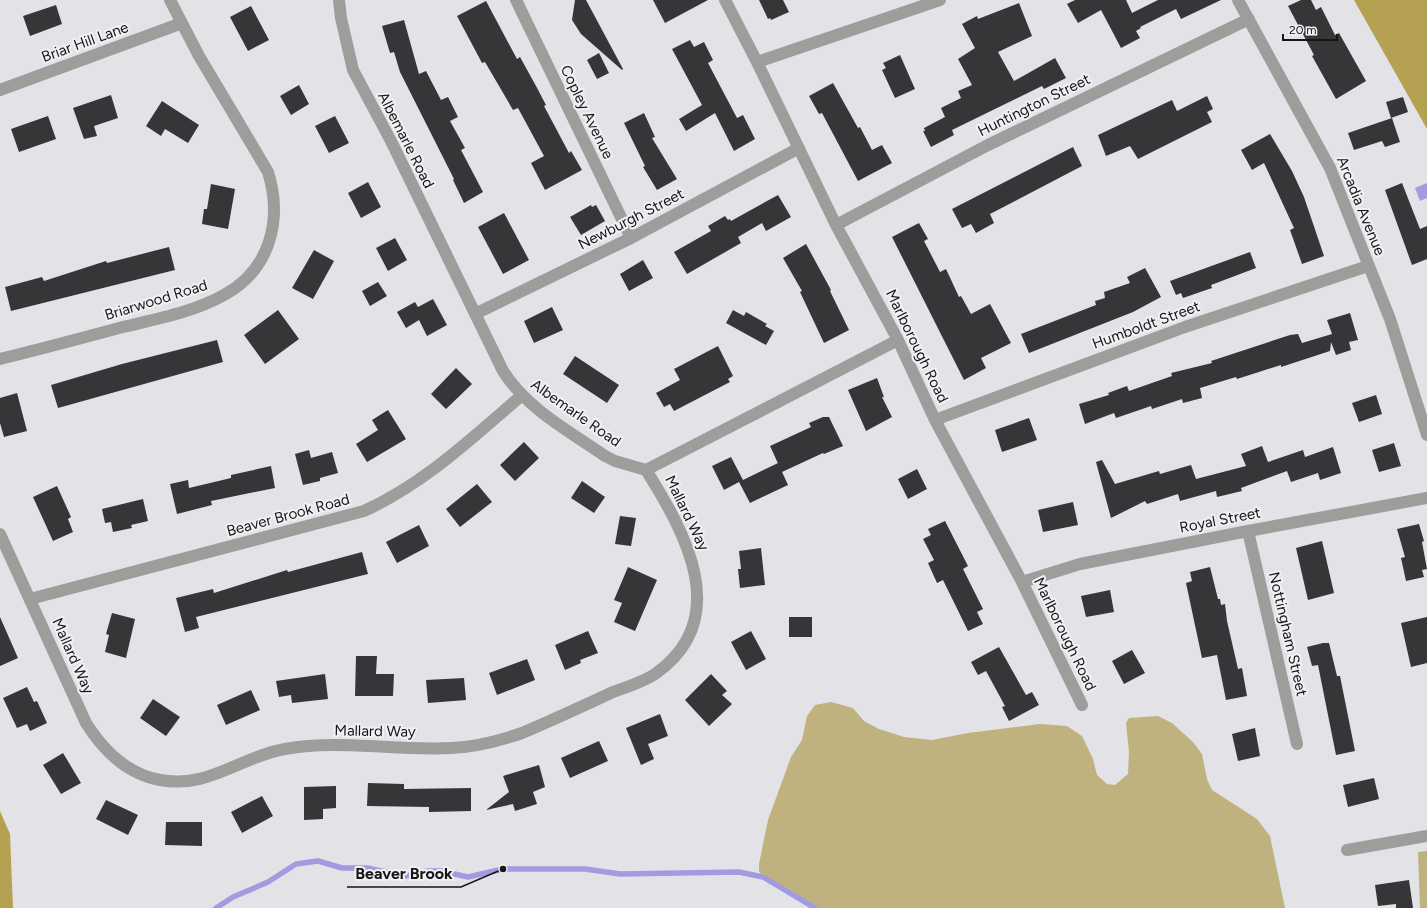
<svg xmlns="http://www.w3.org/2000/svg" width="1427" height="908" font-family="Figtree,sans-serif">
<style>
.green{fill:#bfb27e}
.forest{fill:#b5a152}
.water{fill:#a39be2}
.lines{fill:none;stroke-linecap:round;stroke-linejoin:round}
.stream{stroke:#a39be2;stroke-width:5.5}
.building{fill:#363639}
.minor{stroke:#9e9d9c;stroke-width:12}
.labels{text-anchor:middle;stroke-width:4;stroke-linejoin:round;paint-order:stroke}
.street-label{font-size:15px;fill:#161617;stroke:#f1f0f4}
.leader{fill:none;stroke:#161617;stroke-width:1.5}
.callout-dot{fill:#161617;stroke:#f1f0f4;stroke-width:1.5}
.callout-label{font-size:16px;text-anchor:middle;font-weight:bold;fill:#161617;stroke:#f1f0f4;stroke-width:4;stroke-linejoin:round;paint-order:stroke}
</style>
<rect width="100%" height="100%" fill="#e3e3e7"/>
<path class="green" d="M 831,702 L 853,708 L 864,721 L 879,729 L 904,737 L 932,740 L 968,733 L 1040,724 L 1067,726 L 1082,736 L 1093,759 L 1097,775 L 1107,784 L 1115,785 L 1128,774 L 1129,752 L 1126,723 L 1129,718 L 1158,716 L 1172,723 L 1193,742 L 1202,754 L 1207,779 L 1212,790 L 1257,819 L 1270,836 L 1285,908 L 815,908 L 763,877 L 759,871 L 759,864 L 768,820 L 791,757 L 802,740 L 807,716 L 815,705 Z
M 1427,851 L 1427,908 L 1420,908 L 1418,852 Z"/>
<path class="forest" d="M 1354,0 L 1427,0 L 1427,129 Z
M 0,811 L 10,834 L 13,908 L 0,908 Z"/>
<path class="water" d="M 1427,183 L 1427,198 L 1420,201 L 1415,188 Z"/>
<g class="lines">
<path class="stream" d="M 216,908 L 233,897 L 268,882 L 296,864 L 318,861 L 342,868 L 367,868 L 405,876 L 428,871 L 441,871 L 468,877 L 503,869 L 585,869 L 620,874 L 739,872 L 763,877 L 815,908"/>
</g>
<path class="building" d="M 575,0 L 586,0 L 623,69 L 622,70 L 581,34 L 572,20 Z
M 653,0 L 708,0 L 665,23 Z
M 759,0 L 783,0 L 789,12 L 771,20 L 770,18 L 768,19 Z
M 1075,0 L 1126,0 L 1132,13 L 1158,0 L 1221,0 L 1181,19 L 1176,9 L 1140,27 L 1141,28 L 1136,31 L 1140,38 L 1121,48 L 1101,10 L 1078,23 L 1067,4 Z
M 1301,0 L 1311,0 L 1316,10 L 1321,7 L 1335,35 L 1339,33 L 1366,81 L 1336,99 L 1312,56 L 1314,55 L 1288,6 Z
M 486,1 L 517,59 L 520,57 L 536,86 L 546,105 L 544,106 L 569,153 L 571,151 L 582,170 L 545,190 L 531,163 L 544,156 L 518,108 L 513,110 L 485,62 L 482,63 L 457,16 Z
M 1019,3 L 1032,36 L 998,52 L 1014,81 L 1055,58 L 1066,78 L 1044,89 L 1042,86 L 952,130 L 954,135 L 931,147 L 923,131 L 925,131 L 924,128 L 945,117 L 941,108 L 961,98 L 958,91 L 972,85 L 958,59 L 975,48 L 962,24 L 977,16 L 978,19 Z
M 56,5 L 62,24 L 30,36 L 23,16 Z
M 251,6 L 269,40 L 248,51 L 230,17 Z
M 404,20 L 419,74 L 426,71 L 441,100 L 448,97 L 458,117 L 450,121 L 465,148 L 461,150 L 483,192 L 464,203 L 453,180 L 454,179 L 400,72 L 394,52 L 390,53 L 382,26 Z
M 690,40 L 694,47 L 704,42 L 713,60 L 708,63 L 737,118 L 743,115 L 755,139 L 734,151 L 715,113 L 686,131 L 679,119 L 702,105 L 672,49 Z
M 599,53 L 609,73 L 597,79 L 587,60 Z
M 900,55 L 915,89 L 895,98 L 882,70 L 886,68 L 883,63 Z
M 833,83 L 858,128 L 860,127 L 872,150 L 882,145 L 892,163 L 858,181 L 822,113 L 819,114 L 809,96 Z
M 299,85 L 309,104 L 291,115 L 280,96 Z
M 111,95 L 118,118 L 94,126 L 97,136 L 84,139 L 73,108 Z
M 1207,96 L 1213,109 L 1207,112 L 1212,122 L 1138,159 L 1130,146 L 1106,156 L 1098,135 L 1172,100 L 1177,111 Z
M 1403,97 L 1408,112 L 1391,118 L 1386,102 Z
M 162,101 L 199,125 L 188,143 L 165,129 L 161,136 L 146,126 Z
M 644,113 L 655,137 L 652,138 L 677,179 L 657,190 L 643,167 L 645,166 L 624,123 Z
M 48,116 L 56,139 L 19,152 L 11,129 Z
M 335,116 L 349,143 L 329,153 L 315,126 Z
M 1392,118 L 1400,142 L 1385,147 L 1382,141 L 1354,150 L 1348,133 Z
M 1270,134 L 1292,171 L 1304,197 L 1324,256 L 1302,264 L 1290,230 L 1294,228 L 1264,163 L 1252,170 L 1241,150 Z
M 1073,147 L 1082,166 L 990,214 L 994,223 L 976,233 L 971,224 L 962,228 L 952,209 Z
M 368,182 L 381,207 L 361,218 L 348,193 Z
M 1402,183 L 1420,229 L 1427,226 L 1427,259 L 1412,265 L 1385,190 Z
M 211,184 L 235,189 L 228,229 L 202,224 L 204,209 L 207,209 Z
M 778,195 L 791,217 L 766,231 L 762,223 L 738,237 L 741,243 L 687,274 L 674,252 L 711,231 L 708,226 L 725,216 L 728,220 L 730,219 L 731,221 Z
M 591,205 L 592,207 L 596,205 L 605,221 L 581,235 L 570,217 Z
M 504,213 L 529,260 L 503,274 L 478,227 Z
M 919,223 L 928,239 L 924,241 L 940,272 L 946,269 L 959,297 L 961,296 L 971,314 L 990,304 L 1011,343 L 981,358 L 986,368 L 964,380 L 892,237 Z
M 395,238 L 407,260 L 388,271 L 376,248 Z
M 806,244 L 831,290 L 830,291 L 849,330 L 824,343 L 800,292 L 802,291 L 783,258 Z
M 169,247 L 175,270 L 11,311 L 5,287 L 42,277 L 44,281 L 106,261 L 107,263 Z
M 314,250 L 334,261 L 313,299 L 292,288 Z
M 1250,252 L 1256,268 L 1211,285 L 1212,288 L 1183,298 L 1181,293 L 1176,295 L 1170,281 Z
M 643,260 L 653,278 L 629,291 L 620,274 Z
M 1145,268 L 1161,297 L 1133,312 L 1029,353 L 1021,334 L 1096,305 L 1095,301 L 1105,298 L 1104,292 L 1130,283 L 1127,277 Z
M 378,282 L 387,296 L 370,306 L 362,291 Z
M 433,299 L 447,325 L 427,336 L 419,320 L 406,328 L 397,312 L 415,302 L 418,307 Z
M 552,307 L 563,330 L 534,343 L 524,321 Z
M 278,310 L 299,339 L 265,364 L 244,335 Z
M 733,310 L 744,316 L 746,312 L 767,324 L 765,326 L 774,331 L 766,345 L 726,323 Z
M 1350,313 L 1358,340 L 1349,342 L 1351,350 L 1336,355 L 1331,342 L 1330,351 L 1281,367 L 1281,365 L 1237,379 L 1236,377 L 1200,388 L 1202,398 L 1183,403 L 1182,399 L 1152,409 L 1151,406 L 1116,418 L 1114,413 L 1085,424 L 1079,404 L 1109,395 L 1108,393 L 1127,386 L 1129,391 L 1172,376 L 1171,373 L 1212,363 L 1211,361 L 1290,335 L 1298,334 L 1302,343 L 1332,334 L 1327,320 Z
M 217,340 L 223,362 L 58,408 L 51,385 L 122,364 Z
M 718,346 L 733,376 L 728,379 L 730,382 L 674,411 L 670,404 L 664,407 L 656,393 L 680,380 L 674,369 Z
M 575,356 L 619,385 L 607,403 L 563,374 Z
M 456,368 L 472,384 L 446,409 L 431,394 Z
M 877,378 L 884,397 L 882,397 L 892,417 L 866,431 L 848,390 Z
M 17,393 L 27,431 L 4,437 L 0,423 L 0,398 Z
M 1376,395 L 1382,414 L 1359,422 L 1352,403 Z
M 388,410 L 406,439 L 367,462 L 356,444 L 378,430 L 372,420 Z
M 823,417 L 829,417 L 843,446 L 824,454 L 823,453 L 782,472 L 770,446 L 811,427 L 809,423 Z
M 1029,418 L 1037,440 L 1002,452 L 995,430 Z
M 524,442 L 539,458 L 515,481 L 500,465 Z
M 1394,443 L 1401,466 L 1379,472 L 1372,450 Z
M 1262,446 L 1268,462 L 1303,450 L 1305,457 L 1333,447 L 1341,473 L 1320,480 L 1318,473 L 1291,482 L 1287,471 L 1241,488 L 1242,491 L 1217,497 L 1216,491 L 1180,501 L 1178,494 L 1147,504 L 1145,501 L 1111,518 L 1096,462 L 1102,460 L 1115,484 L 1159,471 L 1160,474 L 1191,465 L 1196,479 L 1246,466 L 1241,454 Z
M 309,450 L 311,458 L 332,452 L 338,473 L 320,478 L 320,481 L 303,485 L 295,454 Z
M 731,457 L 743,480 L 778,463 L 788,485 L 750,503 L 739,482 L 724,490 L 712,466 Z
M 271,466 L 275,488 L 211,501 L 212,505 L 177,514 L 170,484 L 188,480 L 189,488 L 231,478 L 231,475 Z
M 917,469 L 927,489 L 908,499 L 898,479 Z
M 582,481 L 605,497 L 594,513 L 571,498 Z
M 477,484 L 492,502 L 460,527 L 446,509 Z
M 57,486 L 71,517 L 68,519 L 73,532 L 53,541 L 33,497 Z
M 143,499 L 148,521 L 131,525 L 132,528 L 113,532 L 111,522 L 105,523 L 102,509 Z
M 1073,502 L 1078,525 L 1043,532 L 1038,510 Z
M 620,516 L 636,518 L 631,546 L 615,544 Z
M 945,521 L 968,566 L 963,569 L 983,609 L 977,612 L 983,624 L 968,631 L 943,580 L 937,583 L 928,563 L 934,560 L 923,539 L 931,535 L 928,529 Z
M 1419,524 L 1424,541 L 1422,542 L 1427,569 L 1422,570 L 1424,577 L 1406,581 L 1401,558 L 1405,557 L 1397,529 Z
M 419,525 L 429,546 L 397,563 L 386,542 Z
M 1322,541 L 1334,593 L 1308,600 L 1296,548 Z
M 761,548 L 765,585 L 740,588 L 738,569 L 741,569 L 739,551 Z
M 362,552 L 368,574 L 196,617 L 199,628 L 185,632 L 176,598 L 213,589 L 214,593 L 287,570 L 288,572 Z
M 628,567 L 657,580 L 635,631 L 614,622 L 622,603 L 614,600 Z
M 1210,567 L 1218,599 L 1220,599 L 1221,605 L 1225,604 L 1227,621 L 1238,669 L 1242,668 L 1247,696 L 1226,700 L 1217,655 L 1202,658 L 1186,583 L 1192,581 L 1190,572 Z
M 1110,590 L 1114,612 L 1086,617 L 1081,596 Z
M 112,613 L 135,619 L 126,658 L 105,652 L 109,635 L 106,634 Z
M 0,617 L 18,658 L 0,666 Z
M 789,617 L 812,617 L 812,637 L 789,637 Z
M 1427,617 L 1427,663 L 1411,667 L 1401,623 Z
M 588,631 L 598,653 L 580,660 L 581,663 L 565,670 L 555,645 Z
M 751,631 L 766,659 L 746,670 L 731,642 Z
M 1323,643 L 1329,643 L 1337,676 L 1340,676 L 1355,751 L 1336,755 L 1318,665 L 1312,666 L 1307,647 Z
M 999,647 L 1026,695 L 1032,692 L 1039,705 L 1009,721 L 1002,707 L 1005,706 L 986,671 L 978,675 L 971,662 Z
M 1132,650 L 1145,673 L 1124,684 L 1112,661 Z
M 356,656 L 377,656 L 376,674 L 394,674 L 393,696 L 355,696 Z
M 527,659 L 535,680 L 497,695 L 489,673 Z
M 325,674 L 328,699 L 292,703 L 291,695 L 279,697 L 276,681 Z
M 711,674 L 727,691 L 722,695 L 732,704 L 709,726 L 685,700 Z
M 464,678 L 466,700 L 428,703 L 426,680 Z
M 27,687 L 34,702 L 37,701 L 47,723 L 30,731 L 27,724 L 17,728 L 3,698 Z
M 251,690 L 260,710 L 226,725 L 217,705 Z
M 153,699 L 180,717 L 166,736 L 140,718 Z
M 660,714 L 668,736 L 648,744 L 654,759 L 641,765 L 626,728 Z
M 1255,728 L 1260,756 L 1238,761 L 1232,734 Z
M 599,741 L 608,761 L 570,778 L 561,758 Z
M 63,753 L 81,783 L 61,794 L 43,765 Z
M 539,765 L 545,787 L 533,792 L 537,804 L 515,811 L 513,804 L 486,810 L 509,792 L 503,776 Z
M 1374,778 L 1379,799 L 1348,807 L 1343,785 Z
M 368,783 L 404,784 L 404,789 L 471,788 L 471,811 L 429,812 L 429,807 L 367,806 Z
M 336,786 L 336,808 L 323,809 L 323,819 L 304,820 L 304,787 Z
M 262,796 L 273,816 L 242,833 L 231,812 Z
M 106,800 L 138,815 L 128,835 L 96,819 Z
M 166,822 L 202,822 L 202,846 L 165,845 Z
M 1409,880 L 1413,908 L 1396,908 L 1396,904 L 1378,906 L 1375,885 Z"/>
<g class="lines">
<path class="minor" d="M 339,0 L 341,18 L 353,70 L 391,141 L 503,371 C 527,409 569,431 605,456 L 615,461 L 646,470 L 898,340
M 516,0 L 631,238
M 725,0 L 757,62 L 836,225 L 898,340 L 935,420 L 1022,582 L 1082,705
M 1238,0 L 1330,168 L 1390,319 L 1427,435
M 757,62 L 940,0
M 0,90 L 182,23
M 836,225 L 988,145 L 1249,19
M 475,314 L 631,238 L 799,148
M 0,359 C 41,349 82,338 123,327 C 156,319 194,312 224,295 C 270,270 283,220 268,172 L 199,56 L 170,0
M 935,420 L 1185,327 L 1368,266
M 1248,531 L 1297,744
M 0,534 L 86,723 C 103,750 127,774 160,780 C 209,789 239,757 285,749 C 339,739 396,751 451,748 C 475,747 499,741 522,733 C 553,720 583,706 613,692 C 627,687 643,682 655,674 C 734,619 685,532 646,470
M 1022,582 L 1080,564 L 1248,531 L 1427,498
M 30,599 L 364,511 C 424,484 472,438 521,396
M 1347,850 L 1427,836"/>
</g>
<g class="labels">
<g class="street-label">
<text transform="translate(85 42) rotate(-20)" y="5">Briar Hill Lane</text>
<text transform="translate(1034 105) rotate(-26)" y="5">Huntington Street</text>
<text transform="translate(587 112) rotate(64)" y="5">Copley Avenue</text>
<text transform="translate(406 140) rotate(63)" y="5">Albemarle Road</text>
<text transform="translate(1361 206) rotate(68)" y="5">Arcadia Avenue</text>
<text transform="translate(631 219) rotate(-27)" y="5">Newburgh Street</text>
<text transform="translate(156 300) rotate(-17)" y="5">Briarwood Road</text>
<text transform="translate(1146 325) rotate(-20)" y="5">Humboldt Street</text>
<text transform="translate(917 346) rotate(64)" y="5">Marlborough Road</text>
<text transform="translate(576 413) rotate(35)" y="5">Albemarle Road</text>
<text transform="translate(687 513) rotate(64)" y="5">Mallard Way</text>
<text transform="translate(288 515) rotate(-15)" y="5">Beaver Brook Road</text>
<text transform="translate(1220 520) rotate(-11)" y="5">Royal Street</text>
<text transform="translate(1065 634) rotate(64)" y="5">Marlborough Road</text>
<text transform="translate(1288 634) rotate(77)" y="5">Nottingham Street</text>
<text transform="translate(73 656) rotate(66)" y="5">Mallard Way</text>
<text transform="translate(375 731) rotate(1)" y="5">Mallard Way</text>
</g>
</g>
<path class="leader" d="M503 869L461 887H347"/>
<circle class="callout-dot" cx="503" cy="869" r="4"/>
<g class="callout-label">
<text x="404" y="879">Beaver Brook</text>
</g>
<path d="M1283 34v6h54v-6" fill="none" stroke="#161617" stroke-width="2"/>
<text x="1289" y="34" font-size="12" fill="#161617" stroke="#f1f0f4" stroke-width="3" paint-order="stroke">20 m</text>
</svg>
